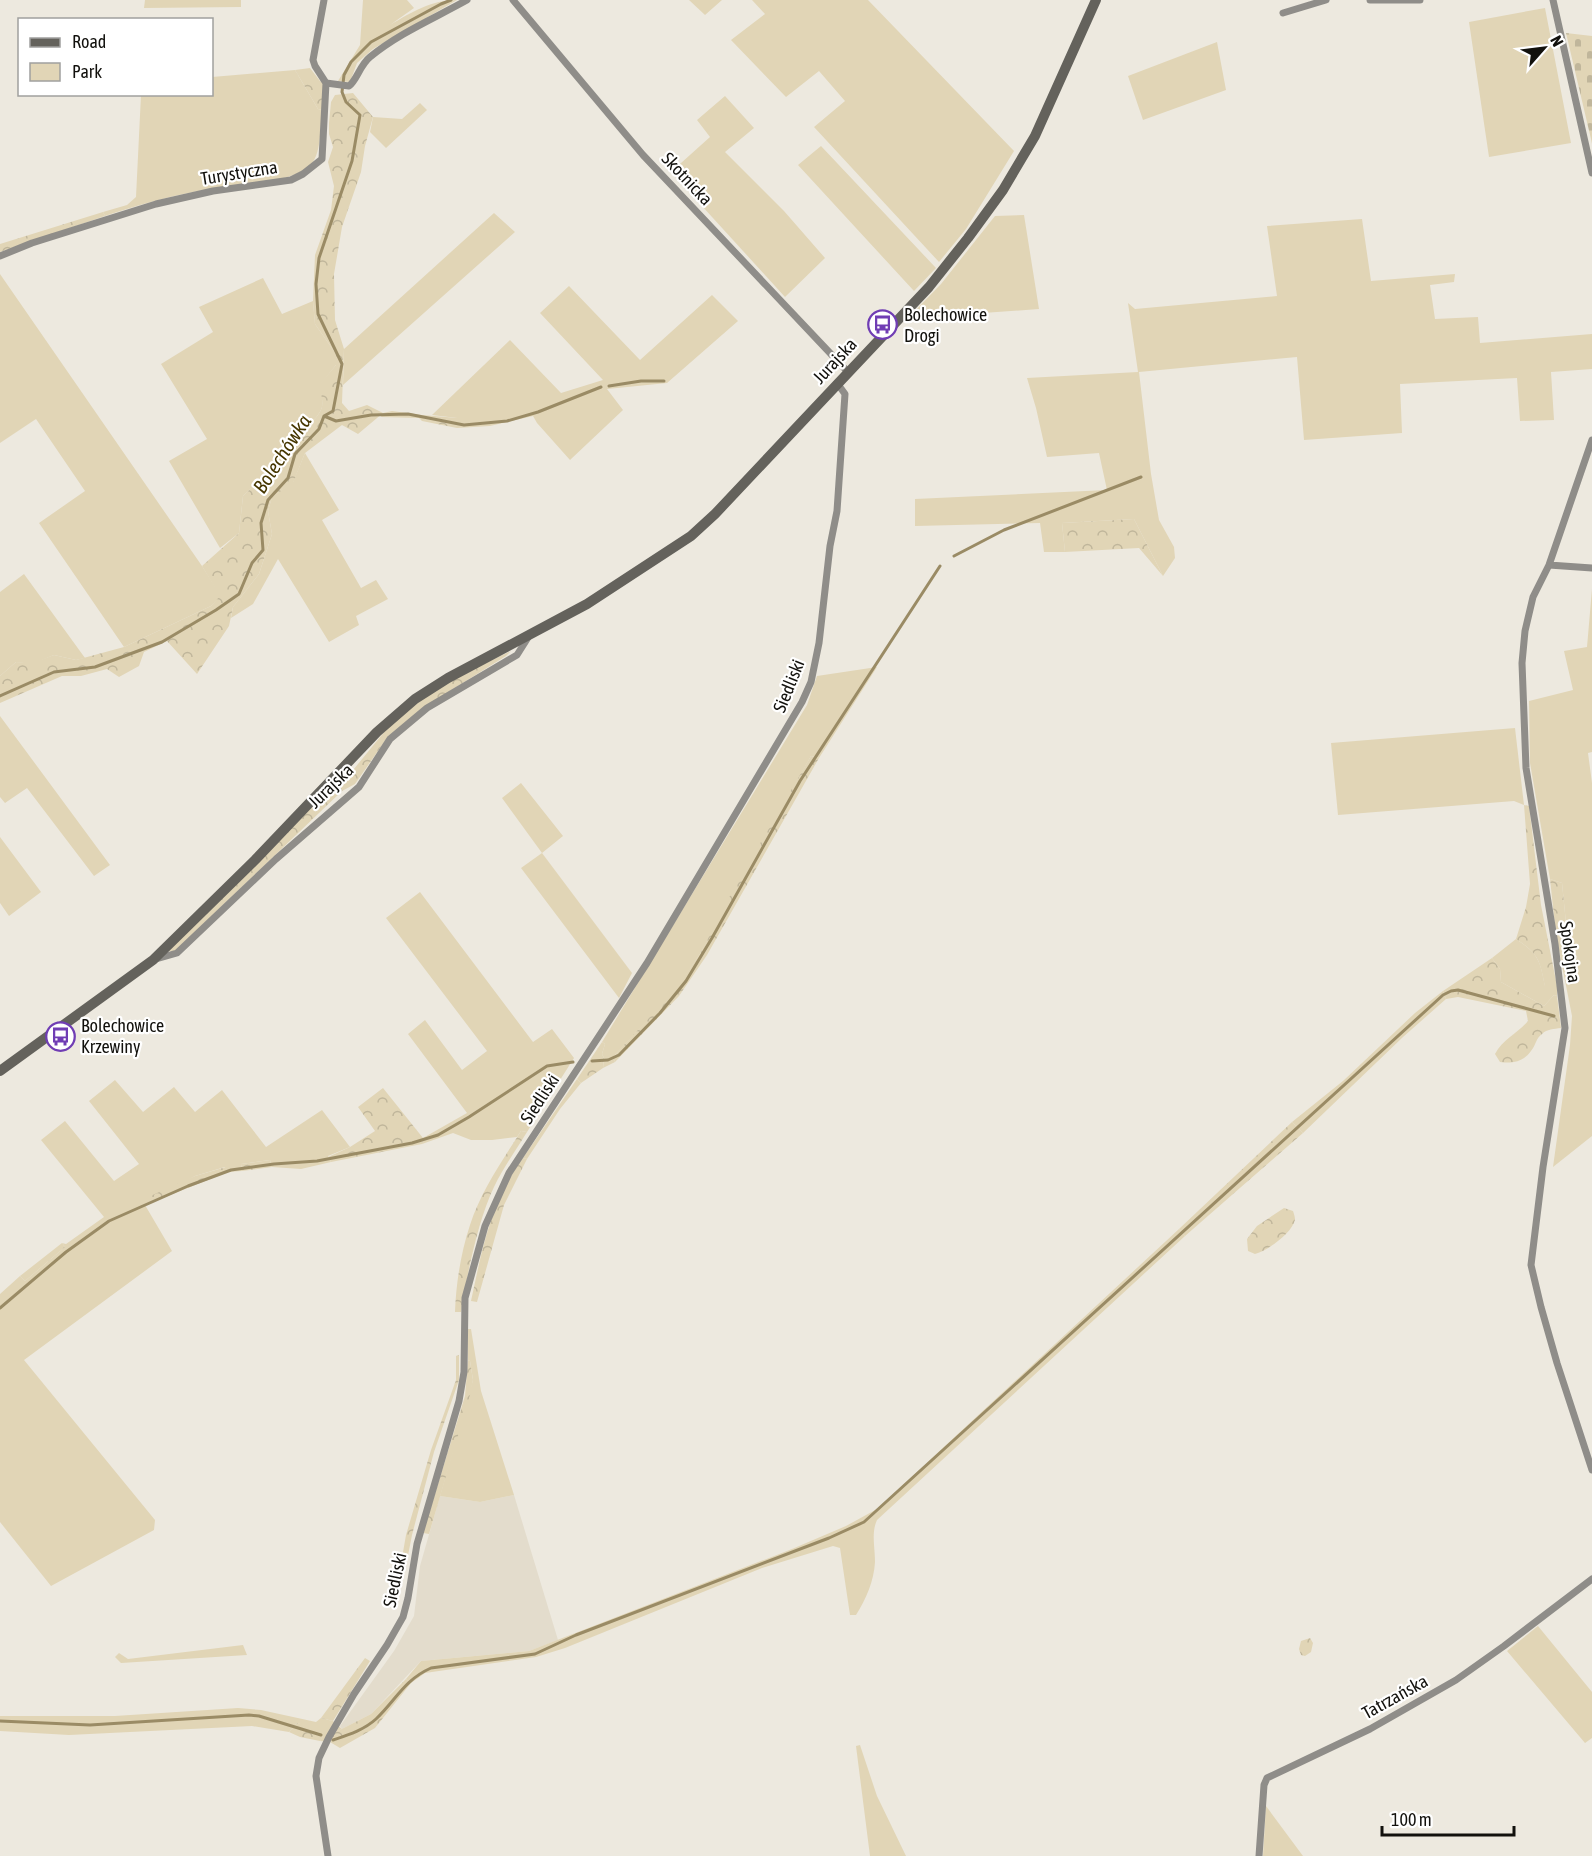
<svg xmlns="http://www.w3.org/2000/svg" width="1592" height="1856" font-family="'Asap Condensed',sans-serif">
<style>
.built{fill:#e3dccc}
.green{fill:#e1d5b6}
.forest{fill:url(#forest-crowns)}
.cemetery{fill:url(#cemetery-stones)}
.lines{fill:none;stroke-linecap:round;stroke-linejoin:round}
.stream{stroke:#9a8b65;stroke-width:3}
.street{stroke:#8f8d89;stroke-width:7}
.secondary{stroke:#64625c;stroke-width:10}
.labels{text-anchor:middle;stroke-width:4.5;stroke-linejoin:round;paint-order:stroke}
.street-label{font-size:18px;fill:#12110d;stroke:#fff}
.poi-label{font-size:18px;fill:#12110d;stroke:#fff;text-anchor:start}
.water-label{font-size:20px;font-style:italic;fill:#463600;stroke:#fff}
</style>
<defs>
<pattern id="forest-crowns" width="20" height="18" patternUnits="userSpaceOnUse" patternTransform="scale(1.5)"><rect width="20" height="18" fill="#e1d5b6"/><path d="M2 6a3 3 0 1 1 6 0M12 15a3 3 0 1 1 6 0" fill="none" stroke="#c0b69b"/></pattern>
<pattern id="cemetery-stones" width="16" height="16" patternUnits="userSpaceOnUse" patternTransform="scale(1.5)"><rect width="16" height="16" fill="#e1d5b6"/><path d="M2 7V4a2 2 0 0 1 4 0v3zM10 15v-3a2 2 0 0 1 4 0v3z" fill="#c0b69b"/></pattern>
</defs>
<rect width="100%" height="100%" fill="#ede9df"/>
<path class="built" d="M 514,1495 L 558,1640 L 529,1651 L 421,1661 L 371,1714 L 342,1729 L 340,1726 L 394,1651 L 414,1616 L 420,1566 L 440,1496 L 480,1502 Z"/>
<path class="green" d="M 145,0 L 241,0 L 241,7 L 144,8 Z
M 363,0 L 407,0 L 414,8 L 390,25 C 412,12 431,0 457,0 L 373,49 L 357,63 L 350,82 L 338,81 L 360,45 Z
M 689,0 L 722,0 L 705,15 Z
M 752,0 L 868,0 L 1014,151 L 966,229 L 939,262 L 814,127 L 845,101 L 819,71 L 786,97 L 731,40 L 765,14 Z
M 1545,8 L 1571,143 L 1489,157 L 1469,22 Z
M 1217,42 L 1226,90 L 1143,120 L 1128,76 Z
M 295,70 L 318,109 L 322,110 C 320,127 322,155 309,167 C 288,184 225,186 198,191 C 166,197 135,206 105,216 L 103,212 L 127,205 L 136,197 L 141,95 L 212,94 L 212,77 Z
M 725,96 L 754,128 L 725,152 L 784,211 L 825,258 L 785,297 L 671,172 L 710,137 L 697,120 Z
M 420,103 L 427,110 L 386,148 L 370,132 L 373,117 L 402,119 Z
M 821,146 L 936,268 L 914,291 L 798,165 Z
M 494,213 L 515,232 L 343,385 L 344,349 Z
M 1024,215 L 1039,309 L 913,318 L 910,316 L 941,284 L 995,216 Z
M 1362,219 L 1371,281 L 1455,274 L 1454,282 L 1430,285 L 1435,319 L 1478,317 L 1480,343 L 1592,334 L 1592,369 L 1551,372 L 1554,420 L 1520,421 L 1517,378 L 1400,384 L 1402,433 L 1304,440 L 1297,357 L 1139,372 L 1151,474 L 1159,520 L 1174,547 L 1175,558 L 1163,576 L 1134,519 L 1062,523 L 1065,552 L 1044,552 L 1040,523 L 915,526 L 915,499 L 1107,490 L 1099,453 L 1047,457 L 1036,408 L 1027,378 L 1138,372 L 1128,303 L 1135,309 L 1277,296 L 1267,226 Z
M 0,274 L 202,566 L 221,596 L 211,606 L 124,647 L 39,523 L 85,491 L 36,419 L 0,443 Z
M 263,278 L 282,314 L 313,301 L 315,324 L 336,354 L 336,365 L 320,385 C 324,405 325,409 310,424 L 297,423 L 291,428 L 282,459 L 243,496 L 239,533 L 220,548 L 169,461 L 207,439 L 161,364 L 213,332 L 199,307 Z
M 569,286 L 640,360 L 712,295 L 738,321 L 667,383 L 607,389 L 623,410 L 570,460 L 537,423 L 533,416 L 490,426 L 457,428 L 457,418 L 432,415 L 510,340 L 561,393 L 603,380 L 540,313 Z
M 392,411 L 422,415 L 422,421 L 419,418 L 381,417 L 383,413 Z
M 305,453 L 339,510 L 322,520 L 361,588 L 376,580 L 388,599 L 356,616 L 359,625 L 329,642 L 278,559 L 253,604 L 231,618 L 233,607 L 259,574 L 272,534 L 268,511 L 272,497 L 293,482 Z
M 24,574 L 85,658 L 76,660 L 54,655 L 32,664 L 16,662 L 0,676 L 0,592 Z
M 1592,589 L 1592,752 L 1588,753 L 1592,783 L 1592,1136 L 1553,1167 L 1570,1045 L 1572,1016 L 1556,935 L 1567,933 L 1562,883 L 1550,879 L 1530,763 L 1529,701 L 1573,690 L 1564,651 L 1587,647 Z
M 877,667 L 819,758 L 811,756 L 700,954 L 674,992 L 613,1057 L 615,1062 L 603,1068 L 604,1058 L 602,1054 L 605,1044 L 602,1042 L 807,705 L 817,676 Z
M 0,716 L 110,865 L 94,876 L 27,788 L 5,803 L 0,797 Z
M 1515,728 L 1524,805 L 1514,801 L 1338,815 L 1331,743 Z
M 521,783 L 563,836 L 542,853 L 632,973 L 619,998 L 521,868 L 542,853 L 502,798 Z
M 0,837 L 41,892 L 9,916 L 0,903 Z
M 420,892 L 533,1042 L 552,1029 L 574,1058 L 527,1132 L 521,1131 L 517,1137 L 492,1140 L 471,1140 L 453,1133 L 422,1144 L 423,1138 L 467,1113 L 408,1034 L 425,1020 L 462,1070 L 487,1051 L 386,918 Z
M 1516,939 C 1539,954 1540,961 1545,986 L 1557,986 L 1557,996 L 1554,995 L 1544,1006 L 1501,982 L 1500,969 L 1492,958 Z
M 1443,991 L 1446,999 L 1403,1037 L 1303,1133 L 1292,1122 L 1343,1081 L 1415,1013 Z
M 577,1079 L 581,1083 L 560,1109 L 527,1159 L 523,1158 Z
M 115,1080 L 143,1112 L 174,1087 L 195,1112 L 222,1090 L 266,1147 L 322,1110 L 350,1147 L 328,1156 L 331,1162 L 301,1169 L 272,1167 L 270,1160 L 241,1164 L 242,1171 L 228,1172 L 225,1167 L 195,1176 L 141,1206 L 145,1205 L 172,1251 L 24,1360 L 155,1520 L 154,1530 L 51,1586 L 0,1522 L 0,1294 L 20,1276 L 25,1281 L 65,1247 L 62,1243 L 66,1244 L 104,1217 L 41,1140 L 65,1121 L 114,1181 L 139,1164 L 89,1101 Z
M 1179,1229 L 1185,1236 L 877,1520 C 871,1533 875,1547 875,1562 C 874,1581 866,1599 856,1615 L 850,1615 L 840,1548 L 833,1546 L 762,1568 L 565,1648 L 536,1657 L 425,1673 L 411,1683 L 406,1679 L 421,1661 L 529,1651 L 792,1549 L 846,1526 L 877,1509 Z
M 467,1329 L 471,1329 L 481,1391 L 514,1495 L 480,1502 L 440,1496 L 473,1380 L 470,1361 L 468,1360 Z
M 1538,1626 L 1592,1692 L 1592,1738 L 1585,1743 L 1507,1651 Z
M 243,1645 L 247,1655 L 121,1663 L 115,1657 L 119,1653 L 128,1659 Z
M 238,1708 L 261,1710 L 316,1722 L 321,1718 L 333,1721 L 342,1729 L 334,1733 L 330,1742 L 320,1741 L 326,1731 L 297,1723 L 289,1732 L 252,1726 L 69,1735 L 0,1731 L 0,1716 L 115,1716 Z
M 860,1745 L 877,1796 L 906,1856 L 870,1856 L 856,1746 Z
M 1266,1806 L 1303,1856 L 1263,1856 Z"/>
<path class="forest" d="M 310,68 L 320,81 L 327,85 L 322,110 L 318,109 L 295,70 Z
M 353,93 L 373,117 L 365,146 L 361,172 L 342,227 L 334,274 L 335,320 L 344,349 L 342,403 L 349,411 L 367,405 L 383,413 L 358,434 L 342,425 L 305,453 L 293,483 L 272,497 L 268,511 L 272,534 L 259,574 L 233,607 L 229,626 L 197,674 L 167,641 L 144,652 L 139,666 L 119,677 L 107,669 L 81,676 L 62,676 L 0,703 L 0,676 L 16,662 L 32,663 L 54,655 L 76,660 L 124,647 L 211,606 L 220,596 L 202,566 L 239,533 L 243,496 L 282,459 L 291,428 L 297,423 L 310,424 C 325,409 324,405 319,385 L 336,365 L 336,354 L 315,324 L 313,301 L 315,255 L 331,210 L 334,186 L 328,162 L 333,147 L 329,134 L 329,123 L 331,102 L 335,95 Z
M 103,212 L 105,216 L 0,252 L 0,244 Z
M 422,415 L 458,418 L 457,428 L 422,421 Z
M 1134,519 L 1163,576 L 1139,548 L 1065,552 L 1062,523 Z
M 511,651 L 506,656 L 421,709 L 387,738 L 355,784 L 342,791 L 174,952 L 168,951 L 318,799 L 349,775 L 394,720 L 449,680 Z
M 811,756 L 819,758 L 707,955 L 679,996 L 615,1062 L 613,1057 L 673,992 L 700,954 L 733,890 Z
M 1524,805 L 1529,806 L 1541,905 L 1557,986 L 1545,987 C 1540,961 1539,954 1516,939 L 1526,907 L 1530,884 Z
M 1550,879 L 1562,883 L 1567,933 L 1556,935 Z
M 1492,958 L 1500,969 L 1501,982 L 1544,1006 L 1554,995 L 1557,996 L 1561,1028 C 1554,1029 1547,1029 1542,1034 C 1536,1038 1536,1045 1531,1051 C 1524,1061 1513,1064 1500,1062 L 1495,1054 C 1503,1039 1517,1034 1528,1021 L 1526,1011 L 1458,997 L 1446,999 L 1443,991 Z
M 602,1042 L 605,1044 L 602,1054 L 604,1058 L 603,1068 L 581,1083 L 577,1079 Z
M 383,1088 L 423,1138 L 422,1144 L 331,1162 L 328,1157 L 350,1147 L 375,1131 L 358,1107 Z
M 1292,1122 L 1303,1133 L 1185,1236 L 1179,1229 Z
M 521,1131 L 527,1132 C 516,1150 503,1168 494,1187 C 478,1220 467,1275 461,1312 L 455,1312 C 456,1283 461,1252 470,1225 C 481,1191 502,1161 521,1131 Z
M 523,1158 L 527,1159 L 504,1205 L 477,1302 L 471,1301 C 482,1250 491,1200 523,1158 Z
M 270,1160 L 272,1167 L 242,1171 L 241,1164 Z
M 226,1167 L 228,1172 L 145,1205 L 141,1206 L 137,1202 L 195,1176 Z
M 1284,1208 L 1293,1211 C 1294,1214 1295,1217 1295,1220 C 1292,1233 1267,1251 1255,1254 L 1248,1251 L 1247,1239 L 1257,1226 Z
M 62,1243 L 65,1247 L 25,1281 L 20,1276 Z
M 459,1355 L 459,1380 L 434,1452 L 412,1535 L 404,1576 L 399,1575 L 406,1535 L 431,1450 L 456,1380 L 456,1356 Z
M 468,1360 L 470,1361 L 473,1380 L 470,1395 L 429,1534 L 423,1533 L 465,1396 Z
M 1310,1638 L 1313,1643 L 1311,1652 L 1305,1656 L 1301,1655 L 1299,1649 L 1301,1641 Z
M 365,1658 L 370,1661 L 333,1721 L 321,1718 Z
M 406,1679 L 411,1683 L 375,1728 L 340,1748 L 330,1742 L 334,1733 L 371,1714 Z
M 297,1723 L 320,1727 L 327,1731 L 320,1741 L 300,1737 L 289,1732 Z"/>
<path class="cemetery" d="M 1566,33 L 1592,36 L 1592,144 L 1591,139 Z"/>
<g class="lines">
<path class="stream" d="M 609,386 L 641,381 L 664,381
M 324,416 L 336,421 L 371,415 L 408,414 L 464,425 L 507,421 L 538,412 L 601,387
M 954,556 L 1004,530 L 1141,477
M 0,696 L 54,672 L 95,667 L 162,642 L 216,610 L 239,594 L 252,563 L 263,550 L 261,523 L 268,500 L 288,478 L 295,454 L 319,429 L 324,416 L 333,411 L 342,364 L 318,314 L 316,284 L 319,258 L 352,161 L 360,115 L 346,102 L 342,92 L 344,75 L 351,62 L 371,42 L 441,4 L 451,0
M 592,1061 L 608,1060 L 619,1055 L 660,1013 L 686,981 L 712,938 L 800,781 L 940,566
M 0,1308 L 66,1252 L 109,1221 L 188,1186 L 231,1170 L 274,1164 L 317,1161 L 412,1143 L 438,1135 L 469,1117 L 547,1066 L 573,1062
M 0,1721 L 90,1725 L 249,1715 L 259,1716 L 321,1735
M 333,1740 C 348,1735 364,1730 376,1719 C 396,1700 404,1680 431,1668 L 535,1654 L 576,1635 L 829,1538 L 864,1522 L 1443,995 L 1451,991 L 1458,990 L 1554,1016"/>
<path class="street" d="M 513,0 L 643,155 L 847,371
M 1370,0 L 1420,0
M 1553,0 L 1592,173
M 1283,13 L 1326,0
M 326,83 L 349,86 C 357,80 360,65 370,57 C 399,33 435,18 467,0
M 0,256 L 32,243 L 156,204 L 213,191 L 291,180 L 303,174 L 322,159 L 326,83 L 315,66 L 313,60 L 324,0
M 1592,440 L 1549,565 L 1533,597 L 1525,631 L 1522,663 L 1526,768 L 1555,944 L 1565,1028 L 1543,1167 L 1531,1265 L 1541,1307 L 1557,1363 L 1592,1470
M 1549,565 L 1592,568
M 156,959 L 177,953 L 276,859 L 359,787 L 390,739 L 427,708 L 517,655 L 529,636
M 328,1856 L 316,1776 L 319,1758 L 329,1737 L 354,1694 L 387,1645 L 403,1617 L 408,1598 L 417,1544 L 459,1401 L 464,1372 L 465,1298 L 485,1226 L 509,1173 L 647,963 L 802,702 L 811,682 L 819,643 L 830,546 L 837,511 L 845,394 L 837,383
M 1259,1856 L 1264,1785 L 1267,1778 L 1370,1729 L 1456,1680 L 1504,1646 L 1592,1579"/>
<path class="secondary" d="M 0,1071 L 153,960 L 255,860 L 377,732 L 415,699 L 448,678 L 587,604 L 691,536 L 715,514 L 929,287 L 968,238 L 1003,190 L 1035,136 L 1096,0"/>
</g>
<defs>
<symbol id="bus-ring" viewBox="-11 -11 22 22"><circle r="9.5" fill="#fff" stroke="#703db4" stroke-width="1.5"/><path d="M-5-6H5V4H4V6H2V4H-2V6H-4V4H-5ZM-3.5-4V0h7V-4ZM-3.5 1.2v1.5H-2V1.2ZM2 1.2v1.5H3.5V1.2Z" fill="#703db4"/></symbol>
</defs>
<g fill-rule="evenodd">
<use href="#bus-ring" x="866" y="308" width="33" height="33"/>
<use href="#bus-ring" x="44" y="1020" width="33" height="33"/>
</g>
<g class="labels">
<g class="street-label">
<text transform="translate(239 173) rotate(-9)" y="6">Turystyczna</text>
<text transform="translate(687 179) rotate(47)" y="6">Skotnicka</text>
<text transform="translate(835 361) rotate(-47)" y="6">Jurajska</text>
<text transform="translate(789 686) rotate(-68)" y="6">Siedliski</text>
<text transform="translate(331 786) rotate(-44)" y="6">Jurajska</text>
<text transform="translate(1570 952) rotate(82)" y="6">Spokojna</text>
<text transform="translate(540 1099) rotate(-57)" y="6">Siedliski</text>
<text transform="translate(395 1580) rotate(-78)" y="6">Siedliski</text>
<text transform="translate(1395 1697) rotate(-29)" y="6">Tatrzańska</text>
</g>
<g class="poi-label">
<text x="904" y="321">Bolechowice<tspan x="904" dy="21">Drogi</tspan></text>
<text x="81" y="1032">Bolechowice<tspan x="81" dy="21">Krzewiny</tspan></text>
</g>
<g class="water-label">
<text transform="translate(282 454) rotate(-57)" y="7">Bolechówka</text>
</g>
</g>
<rect x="18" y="18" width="195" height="78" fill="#ffffff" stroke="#a0a09e" stroke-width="1.5"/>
<rect x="30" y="38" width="30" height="9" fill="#64625c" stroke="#a0a09e" stroke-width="1.5"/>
<text x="72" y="48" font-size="18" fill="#12110d">Road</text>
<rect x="30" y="63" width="30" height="18" fill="#e1d5b6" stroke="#a0a09e" stroke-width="1.5"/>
<text x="72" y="78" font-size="18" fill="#12110d">Park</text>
<g transform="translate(1544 48) rotate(62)" stroke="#ffffff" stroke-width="4.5" paint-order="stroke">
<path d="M0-4.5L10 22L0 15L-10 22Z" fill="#12110d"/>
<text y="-9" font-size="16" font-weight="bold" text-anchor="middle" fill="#12110d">N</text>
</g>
<path d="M1382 1826v9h132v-9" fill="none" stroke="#12110d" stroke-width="3"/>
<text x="1391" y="1826" font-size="18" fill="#12110d" stroke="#ffffff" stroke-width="4.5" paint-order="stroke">100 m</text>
</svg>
